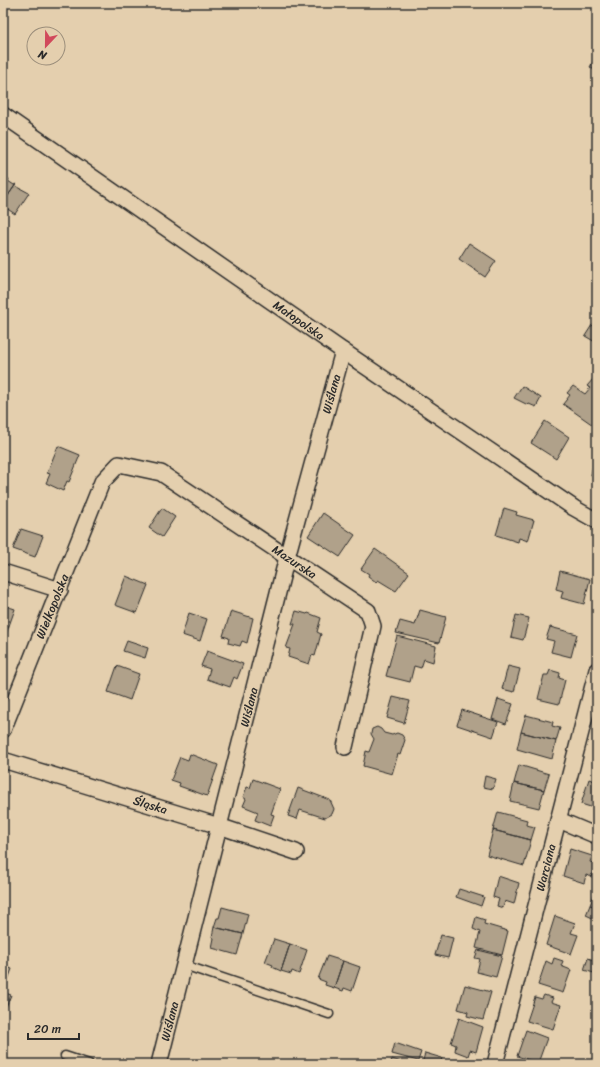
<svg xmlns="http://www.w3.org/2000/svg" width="600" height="1067" font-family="Sriracha,sans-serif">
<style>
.building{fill:#b0a18a;stroke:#2b2b2b}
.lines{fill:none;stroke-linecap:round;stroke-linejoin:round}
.service-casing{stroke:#2b2b2b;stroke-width:11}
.minor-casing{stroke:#2b2b2b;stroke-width:18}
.service{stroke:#e4cfae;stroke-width:8}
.minor{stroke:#e4cfae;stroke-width:15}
.labels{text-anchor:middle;stroke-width:3;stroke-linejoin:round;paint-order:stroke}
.street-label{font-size:12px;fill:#2b2b2b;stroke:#e4cfae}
</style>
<rect width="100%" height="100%" fill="#e4cfae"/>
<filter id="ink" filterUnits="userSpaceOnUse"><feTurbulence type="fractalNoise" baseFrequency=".025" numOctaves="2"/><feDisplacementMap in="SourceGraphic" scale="8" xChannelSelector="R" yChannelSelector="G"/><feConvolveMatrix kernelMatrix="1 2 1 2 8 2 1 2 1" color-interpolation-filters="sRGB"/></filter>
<g filter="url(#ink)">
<path class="building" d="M 595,59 L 597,60 L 597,72 L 590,67 Z
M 3,176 L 9,179 L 8,181 L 14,185 L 16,184 L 3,203 Z
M 16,184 L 16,186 L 29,193 L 15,214 L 3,206 L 3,203 Z
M 469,243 L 496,261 L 485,277 L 459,259 Z
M 592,325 L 597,328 L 597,343 L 585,336 Z
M 594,378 L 597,381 L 597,419 L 593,425 L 563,404 L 570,395 L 567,393 L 573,386 L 585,394 L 590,388 L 587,386 Z
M 522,386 L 541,398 L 536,407 L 529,404 L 528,405 L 514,398 Z
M 545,421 L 569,437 L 556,459 L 531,443 Z
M 58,446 L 80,455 L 69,482 L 67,481 L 63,491 L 46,483 L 50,474 L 47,473 Z
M 593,465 L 597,467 L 597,476 L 591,475 Z
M 162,508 L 175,517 L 162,537 L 149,528 Z
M 504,508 L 517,512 L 516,515 L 534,520 L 528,541 L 519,538 L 518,542 L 496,535 Z
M 323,513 L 355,535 L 340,557 L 308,536 Z
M 21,529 L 43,536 L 35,557 L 13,549 Z
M 375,549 L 409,573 L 396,591 L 378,580 L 376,582 L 368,576 L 369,574 L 361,569 Z
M 560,571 L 590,579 L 584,604 L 561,598 L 563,591 L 556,589 Z
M 126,576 L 148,585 L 137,613 L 115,605 Z
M 3,605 L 15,609 L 5,637 L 3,636 Z
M 420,610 L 446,617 L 439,643 L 396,633 L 400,621 L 415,625 Z
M 231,611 L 253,618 L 247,643 L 242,641 L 240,646 L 228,643 L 229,638 L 223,636 Z
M 296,611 L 307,614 L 308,613 L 321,618 L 317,632 L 321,634 L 315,656 L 312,655 L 309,664 L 288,657 L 290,649 L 286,648 L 295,624 L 292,624 Z
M 189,613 L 207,619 L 200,641 L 182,635 Z
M 516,615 L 529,618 L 523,640 L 511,637 Z
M 550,627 L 577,634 L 571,657 L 551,652 L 554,641 L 546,639 Z
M 397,636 L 436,646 L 433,662 L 424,659 L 421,668 L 414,666 L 410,682 L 386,676 Z
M 127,641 L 148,648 L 145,658 L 123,651 Z
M 207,651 L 243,664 L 237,679 L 234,677 L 230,687 L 207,679 L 210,669 L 201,666 Z
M 117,666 L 139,674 L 130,700 L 108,692 Z
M 508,666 L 520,669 L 514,692 L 502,689 Z
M 550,670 L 560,673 L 559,678 L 565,680 L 559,704 L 538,699 L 544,675 L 548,675 Z
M 393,697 L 410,701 L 404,723 L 387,718 Z
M 498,699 L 513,704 L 506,724 L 492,719 Z
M 462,710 L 498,722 L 493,737 L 457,725 Z
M 526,715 L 553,722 L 552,726 L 560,728 L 556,741 L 521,732 Z
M 377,727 L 381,729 L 384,733 L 392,735 L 397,733 L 402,735 L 405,740 L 400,755 L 398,754 L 392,774 L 363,766 L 366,751 L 369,752 L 374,739 L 371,734 L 372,729 Z
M 521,732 L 556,741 L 552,759 L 517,749 Z
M 190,754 L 218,765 L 207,796 L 179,786 L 180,783 L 171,780 L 180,757 L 188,760 Z
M 519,765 L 549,774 L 544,790 L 514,783 Z
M 485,776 L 496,779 L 493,789 L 483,787 Z
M 253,779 L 280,789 L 271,814 L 274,815 L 270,826 L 255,820 L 258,812 L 243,806 L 246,799 L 243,797 L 247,787 L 250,788 Z
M 589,779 L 597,782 L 597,809 L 581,804 Z
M 514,783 L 544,790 L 539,808 L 510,801 Z
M 298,788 L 330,800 L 334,809 L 332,814 L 325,818 L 300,810 L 297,819 L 288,816 Z
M 498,812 L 527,820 L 526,825 L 535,827 L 531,840 L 493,830 Z
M 493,830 L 531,840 L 524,866 L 487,855 Z
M 570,849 L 592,856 L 590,862 L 596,864 L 592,877 L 586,875 L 584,883 L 563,876 Z
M 498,876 L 519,883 L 514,904 L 505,901 L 503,908 L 497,906 L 499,899 L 493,897 Z
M 459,889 L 484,897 L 481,906 L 456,897 Z
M 594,895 L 597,896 L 597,907 L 590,905 Z
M 590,905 L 597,907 L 597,920 L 586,915 Z
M 222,907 L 248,914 L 243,934 L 214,927 L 217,918 L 219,918 Z
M 555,916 L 575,923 L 571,933 L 578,935 L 571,954 L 546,945 Z
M 476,917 L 485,920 L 484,924 L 508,931 L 502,955 L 476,948 L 480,932 L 473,929 Z
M 214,927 L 243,934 L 237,955 L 212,948 L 214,938 L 212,937 Z
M 441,935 L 453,938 L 448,958 L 435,955 Z
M 274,939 L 290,944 L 281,971 L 272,967 L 273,965 L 265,962 Z
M 290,944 L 307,950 L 299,974 L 292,971 L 291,974 L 281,971 Z
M 478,950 L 502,956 L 496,977 L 477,972 L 480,959 L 475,958 Z
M 327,956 L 343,961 L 334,988 L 325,985 L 326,982 L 318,979 Z
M 554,958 L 563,961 L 561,966 L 571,970 L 563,993 L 538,985 L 546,961 L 552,964 Z
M 588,958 L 597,961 L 597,974 L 584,970 Z
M 343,961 L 360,967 L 352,991 L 344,988 L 343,991 L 334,988 Z
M 3,965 L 12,969 L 6,985 L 3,983 Z
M 465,985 L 491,992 L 483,1020 L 467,1016 L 468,1012 L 458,1009 Z
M 3,992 L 11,995 L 3,1014 Z
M 544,995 L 553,998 L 551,1002 L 561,1005 L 553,1029 L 527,1021 L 535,997 L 542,999 Z
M 459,1018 L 483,1027 L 476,1052 L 470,1050 L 468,1056 L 455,1051 L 456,1045 L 451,1043 Z
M 526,1030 L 547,1038 L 538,1063 L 517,1056 Z
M 395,1043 L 421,1052 L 418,1061 L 392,1054 Z
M 425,1053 L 442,1058 L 440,1064 L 422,1064 Z
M 392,1059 L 405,1063 L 405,1064 L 390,1064 Z"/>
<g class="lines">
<defs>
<path id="service" d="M 184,965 L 329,1014
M 65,1056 L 89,1064"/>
<g id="minor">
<path id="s1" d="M 3,115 L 343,351 L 574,508 L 597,521"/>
<path d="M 3,572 L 60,590"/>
<path id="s2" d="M 3,730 L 102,482 L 119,464 L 161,473 L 368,611 L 373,626 L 345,747"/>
<path id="s3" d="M 3,760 L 219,826 L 296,852"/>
<path d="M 559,820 L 597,836"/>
<path id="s4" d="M 159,1064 L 287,557 L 343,351"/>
<path id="s5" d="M 495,1064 L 597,670"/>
</g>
</defs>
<use href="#service" class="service-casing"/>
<use href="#minor" class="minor-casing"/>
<use href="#service" class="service"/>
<use href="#minor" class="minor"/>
</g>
</g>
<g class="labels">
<g class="street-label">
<text dy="4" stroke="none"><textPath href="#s1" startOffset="360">Małopolska</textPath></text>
<text dy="4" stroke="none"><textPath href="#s4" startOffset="692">Wiślana</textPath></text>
<text dy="4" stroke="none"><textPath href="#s2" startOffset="495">Mazurska</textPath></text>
<text dy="4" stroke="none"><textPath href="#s2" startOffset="133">Wielkopolska</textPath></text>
<text dy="4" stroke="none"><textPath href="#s4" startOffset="368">Wiślana</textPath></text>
<text dy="4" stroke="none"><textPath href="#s3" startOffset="154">Śląska</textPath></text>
<text dy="4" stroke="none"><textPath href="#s5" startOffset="203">Warciana</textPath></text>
<text dy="4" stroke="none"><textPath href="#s4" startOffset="44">Wiślana</textPath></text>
</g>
</g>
<rect width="600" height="1067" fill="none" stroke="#e4cfae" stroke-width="16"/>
<rect x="8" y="8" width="584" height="1051" fill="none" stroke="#2b2b2b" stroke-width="1.5" filter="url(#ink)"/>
<g transform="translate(46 46) rotate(202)"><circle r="19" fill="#e4cfae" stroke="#9a8d7a"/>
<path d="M0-3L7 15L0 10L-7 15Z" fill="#d1495b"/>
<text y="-6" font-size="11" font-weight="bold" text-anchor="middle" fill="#2b2b2b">N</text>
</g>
<path d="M28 1033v6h51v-6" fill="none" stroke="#2b2b2b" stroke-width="2"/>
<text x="34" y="1033" font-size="12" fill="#2b2b2b" stroke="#e4cfae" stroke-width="3" paint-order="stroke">20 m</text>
</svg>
